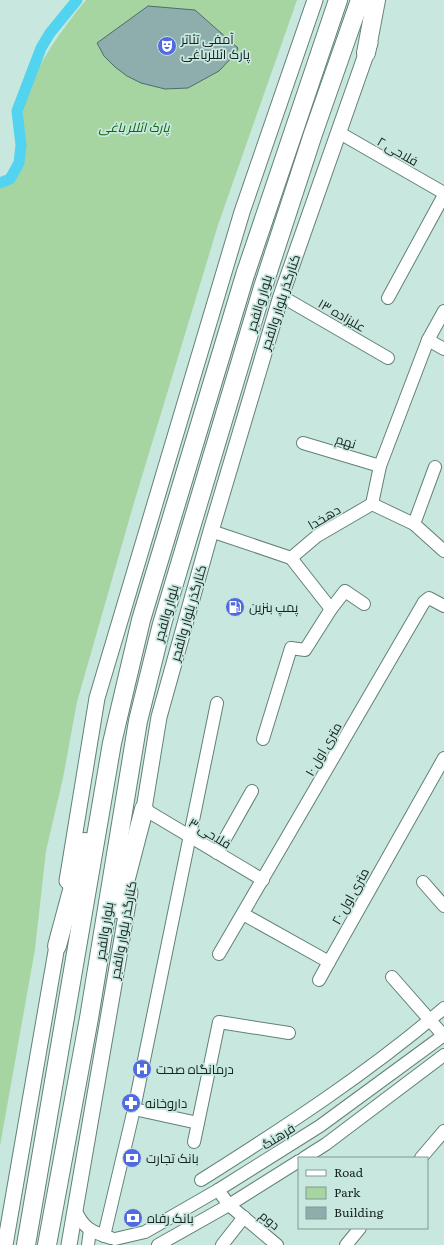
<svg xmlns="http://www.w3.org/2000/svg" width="444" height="1245" font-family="Literata,Cairo,serif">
<rect width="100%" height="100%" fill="#c7e7df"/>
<path fill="#a6d5a1" d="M86,0H297L218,225L133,506L77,702L63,778L46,851L35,949L0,1146V187C5,184 17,179 19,173C32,149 14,122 24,98C39,62 61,30 86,0Z"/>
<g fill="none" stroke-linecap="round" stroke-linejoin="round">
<polyline stroke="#52d3f0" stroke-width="11" points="0,183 10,179 19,163 21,145 17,111 41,48 50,33 77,0"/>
</g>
<polygon fill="#8eaeae" stroke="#4e6b6c" points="148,6 195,10 238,48 236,53 219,71 188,88 165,89 141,83 127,76 115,67 104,56 97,43"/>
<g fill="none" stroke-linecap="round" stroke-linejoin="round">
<defs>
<g id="minor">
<polyline points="338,132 444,193"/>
<polyline points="281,296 388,358"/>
<polyline points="388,298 444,195"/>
<polyline points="444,311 428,340 444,349"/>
<polyline points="303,443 380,466"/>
<polyline points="372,504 380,466 428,340"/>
<polyline points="414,524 435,467"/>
<polyline points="211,531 291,558 317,536 372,504 414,524 444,551"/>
<polyline points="331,609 345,591 364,604"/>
<polyline points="263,739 291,648 305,650 331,609 291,558"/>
<polyline points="144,809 263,880"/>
<polyline points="217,853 252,791"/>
<polyline points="423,882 444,906"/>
<polyline points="243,914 329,962 444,758"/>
<polyline points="219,954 424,602 429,598 444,606"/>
<polyline points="392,977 443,1035"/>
<polyline points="319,980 329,962"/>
<polyline points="134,1109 198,1123 219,1022 289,1033"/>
<polyline points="194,1142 198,1123"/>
<polyline points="304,1158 326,1144 444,1055"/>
<polyline points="421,1158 444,1131"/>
<path d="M201,1180C285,1127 368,1073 444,1008"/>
<polyline points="218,1190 229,1205 277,1245"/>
<path d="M75,1209C83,1228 91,1232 111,1238"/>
<polyline points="104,1236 134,1109 217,703"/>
<polyline points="115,1239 145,1232 218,1190 320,1126 444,1035"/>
<polyline points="88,1245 90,1230"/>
<polyline points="158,1245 229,1205 299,1161"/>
<polyline points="222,1245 244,1217"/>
<polyline points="346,1245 360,1228"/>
</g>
<g id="major">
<polyline points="142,821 159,717 211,531 281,296 370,43"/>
<polyline points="67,881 97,698 242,212 315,0"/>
<polyline points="5,1245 59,934"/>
<polyline points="69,1245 130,892"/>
</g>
<g id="highway">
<polyline points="366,53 376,0"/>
<polyline points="118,909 144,809"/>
<polyline points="57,946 85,842"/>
<polyline points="26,1245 112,743 141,620 245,275 338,0"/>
<polyline points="47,1245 89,1018 138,721 162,624 263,287 313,134 360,0"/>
</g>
</defs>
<use href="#minor" stroke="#638079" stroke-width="14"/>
<use href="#major" stroke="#638079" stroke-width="17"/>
<use href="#highway" stroke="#638079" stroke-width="20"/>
<use href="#minor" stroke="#fff" stroke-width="12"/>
<use href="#major" stroke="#fff" stroke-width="15"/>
<use href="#highway" stroke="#fff" stroke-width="18"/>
</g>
<defs>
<symbol id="theatre-disc" viewBox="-11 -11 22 22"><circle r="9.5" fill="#516adf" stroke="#c7e7df"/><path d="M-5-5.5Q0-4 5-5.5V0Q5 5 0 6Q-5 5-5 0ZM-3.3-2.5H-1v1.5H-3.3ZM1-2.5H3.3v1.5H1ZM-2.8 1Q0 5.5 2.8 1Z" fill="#fff"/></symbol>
<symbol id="fuel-disc" viewBox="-11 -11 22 22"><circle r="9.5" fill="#516adf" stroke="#c7e7df"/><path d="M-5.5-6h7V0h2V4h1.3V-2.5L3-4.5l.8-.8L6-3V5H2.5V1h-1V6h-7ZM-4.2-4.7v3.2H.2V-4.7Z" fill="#fff"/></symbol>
<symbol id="hospital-disc" viewBox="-11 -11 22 22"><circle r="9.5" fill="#516adf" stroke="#c7e7df"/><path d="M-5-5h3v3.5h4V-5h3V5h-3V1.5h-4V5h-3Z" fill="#fff"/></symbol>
<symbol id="pharmacy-disc" viewBox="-11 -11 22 22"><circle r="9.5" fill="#516adf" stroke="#c7e7df"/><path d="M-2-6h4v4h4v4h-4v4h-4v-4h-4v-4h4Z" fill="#fff"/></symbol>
<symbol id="bank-disc" viewBox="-11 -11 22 22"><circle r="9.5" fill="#516adf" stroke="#c7e7df"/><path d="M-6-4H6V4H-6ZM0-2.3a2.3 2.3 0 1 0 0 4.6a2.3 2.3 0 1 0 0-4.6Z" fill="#fff"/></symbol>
</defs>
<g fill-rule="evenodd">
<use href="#theatre-disc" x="156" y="35" width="22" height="22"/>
<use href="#fuel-disc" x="224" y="596" width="22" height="22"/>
<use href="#hospital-disc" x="131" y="1058" width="22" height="22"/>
<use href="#pharmacy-disc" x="120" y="1092" width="22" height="22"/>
<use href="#bank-disc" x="121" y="1147" width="22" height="22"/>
<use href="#bank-disc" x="122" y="1207" width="22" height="22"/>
</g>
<g text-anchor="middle" stroke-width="3.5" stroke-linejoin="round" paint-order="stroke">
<g font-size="13" fill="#172320" stroke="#c7e7df" text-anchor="start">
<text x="181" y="44">آمفی تئاتر<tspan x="181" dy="15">پارک ائللرباغی</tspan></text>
<text x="249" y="612">پمپ بنزین</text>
<text x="156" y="1074">درمانگاه صحت</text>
<text x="145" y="1108">داروخانه</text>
<text x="146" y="1163">بانک تجارت</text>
<text x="147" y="1223">بانک رفاه</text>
</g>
<g font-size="13" font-style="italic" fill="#096908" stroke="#c7e7df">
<text x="134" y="132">پارک ائللر باغی</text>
</g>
<g font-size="13" fill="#172320" stroke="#c7e7df">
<text transform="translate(398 151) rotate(30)" y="5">فلاحی ۲</text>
<text transform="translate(280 302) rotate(-72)" y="5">کنارگذر بلوار والفجر</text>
<text transform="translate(259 303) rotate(-73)" y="5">بلوار والفجر</text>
<text transform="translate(342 315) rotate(30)" y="5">۱۳ علیزاده</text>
<text transform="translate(346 441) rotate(17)" y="5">نهم</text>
<text transform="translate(324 517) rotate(-31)" y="5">دهخدا</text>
<text transform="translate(166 613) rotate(-74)" y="5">بلوار والفجر</text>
<text transform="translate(188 613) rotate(-74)" y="5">کنارگذر بلوار والفجر</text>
<text transform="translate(323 749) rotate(-60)" y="5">۱۰ متری اول</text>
<text transform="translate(210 833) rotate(31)" y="5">فلاحی ۳</text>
<text transform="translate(350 896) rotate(-61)" y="5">۲۰ متری اول</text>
<text transform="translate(123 930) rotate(-80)" y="5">کنارگذر بلوار والفجر</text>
<text transform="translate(104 931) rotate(-81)" y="5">بلوار والفجر</text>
<text transform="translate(278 1136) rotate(-32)" y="5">فرهنگ</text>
<text transform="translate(270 1220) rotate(40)" y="5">دوم</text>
</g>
</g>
<rect x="298" y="1157" width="130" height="72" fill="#c7e7df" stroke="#819993"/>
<rect x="306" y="1170" width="20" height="6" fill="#ffffff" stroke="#819993"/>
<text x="334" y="1177" font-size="12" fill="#172320">Road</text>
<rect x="306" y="1187" width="20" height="12" fill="#a6d5a1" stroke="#819993"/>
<text x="334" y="1197" font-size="12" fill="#172320">Park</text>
<rect x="306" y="1207" width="20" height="12" fill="#8eaeae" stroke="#819993"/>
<text x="334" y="1217" font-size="12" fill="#172320">Building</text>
</svg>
